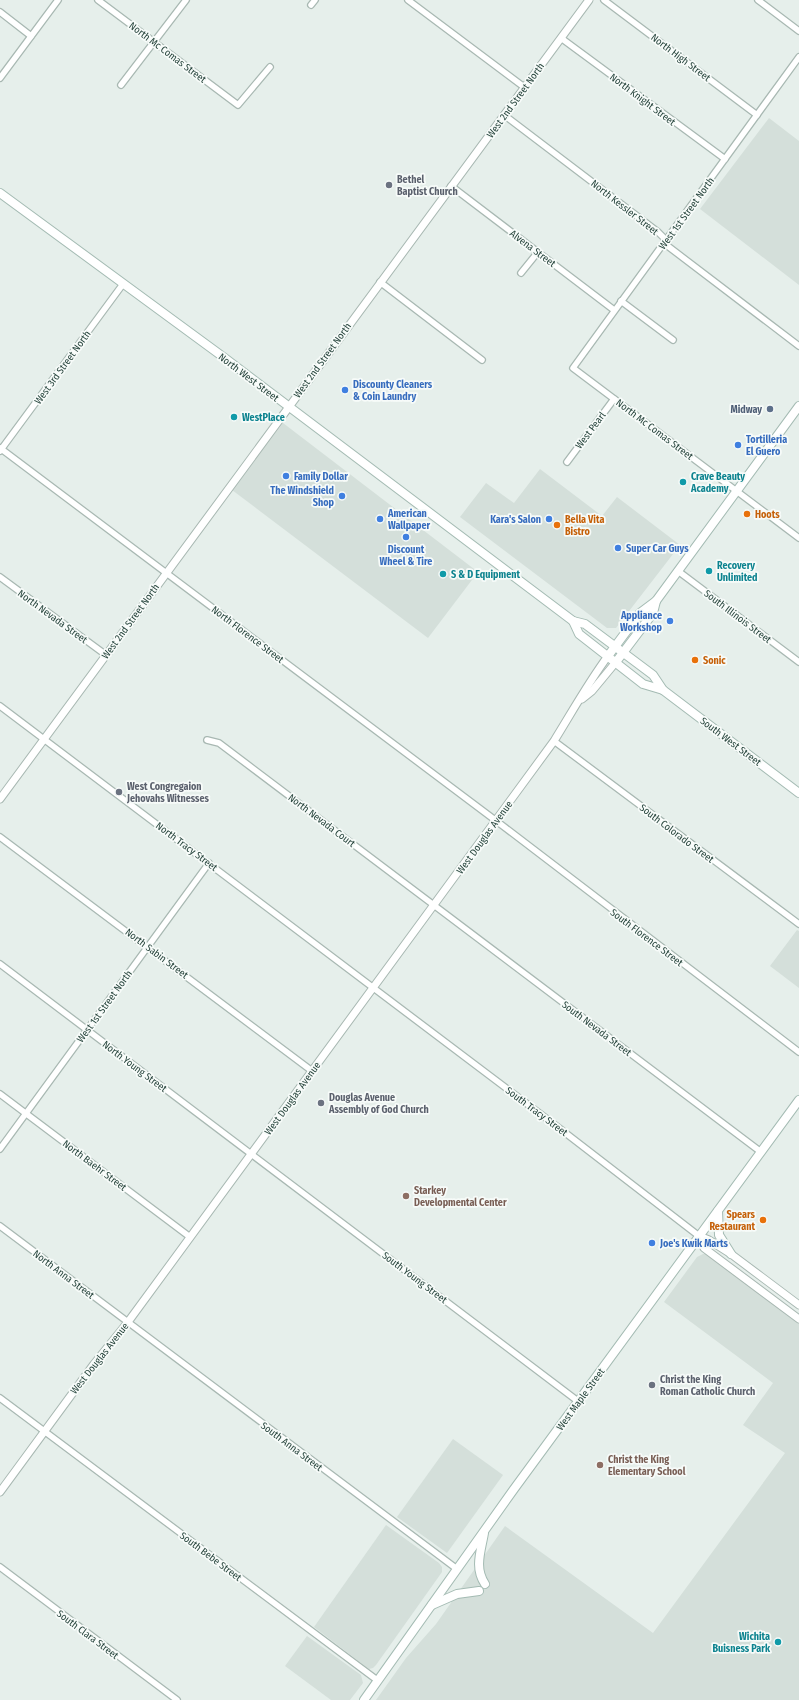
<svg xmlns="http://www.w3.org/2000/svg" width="799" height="1700" font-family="'Fira Sans Condensed',sans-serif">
<rect width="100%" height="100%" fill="#e6efeb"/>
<g fill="#d4dfda">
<polygon points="769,118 799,141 799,285 700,209"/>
<polygon points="283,423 478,572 428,638 232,490"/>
<polygon points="540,469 602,516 617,497 680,545 616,628 607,628 460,517 486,483 514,503"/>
<polygon points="797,930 799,931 799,988 770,966"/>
<polygon points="703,1254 709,1254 799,1323 799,1700 376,1700 406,1658 436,1624 505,1526 653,1633 785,1453 743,1425 773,1383 664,1302 697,1257"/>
<polygon points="453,1439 503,1475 447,1553 397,1517"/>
<polygon points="386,1525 439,1563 442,1567 442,1572 376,1665 373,1668 369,1669 314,1627"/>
<polygon points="307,1636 361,1675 363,1683 350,1700 331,1700 285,1666"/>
</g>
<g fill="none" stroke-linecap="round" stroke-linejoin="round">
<defs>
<g id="minor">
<polyline points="98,0 238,105 270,67"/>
<polyline points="408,0 524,87"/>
<polyline points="604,0 757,115"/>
<polyline points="758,0 799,31"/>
<polyline points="311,5 315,0"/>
<polyline points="0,12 31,36"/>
<polyline points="561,38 725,159"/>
<polyline points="799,57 573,368 799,538"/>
<polyline points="0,78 58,0"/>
<polyline points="121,85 186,0"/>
<polyline points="504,115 658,232 664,238 665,244 799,346"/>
<polyline points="451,186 614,310"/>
<polyline points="521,273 538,252"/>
<polyline points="380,282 482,360"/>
<polyline points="621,301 673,340"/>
<polyline points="0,448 503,826 799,1052"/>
<polyline points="0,451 123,284"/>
<polyline points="567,462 614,399"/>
<polyline points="678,571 799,662"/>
<polyline points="0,577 106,655"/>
<polyline points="0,706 559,1128 699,1236"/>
<polyline points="207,740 219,743 761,1152"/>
<polyline points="554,741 799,924"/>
<polyline points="0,837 312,1071"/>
<polyline points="0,964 579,1402"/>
<polyline points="0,1094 190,1237"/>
<polyline points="0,1149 209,863"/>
<polyline points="0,1226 457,1569"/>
<polyline points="0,1398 377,1680"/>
<polyline points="0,1567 177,1700"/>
</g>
<g id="tertiary">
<polyline points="582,699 592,691 616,662"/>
<polyline points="0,799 589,0"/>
<polyline points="699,1236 704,1248 799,1319"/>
<polyline points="699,1236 709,1240 731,1254 799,1305"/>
<path d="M0,1492L94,1364L128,1322L554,741C572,712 588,683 608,656"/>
</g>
<g id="secondary">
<polyline points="0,193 226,359 573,621 585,624 653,675 663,690 799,793"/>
<polyline points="573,621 579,634 643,684 663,690"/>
<polyline points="608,656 640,613 656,601 799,406"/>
<polyline points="616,662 653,613 656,601"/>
<polyline points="718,1211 719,1235 731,1254"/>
<path d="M484,1533C481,1551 474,1568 485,1584"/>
<polyline points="432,1605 457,1594 479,1591"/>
<polyline points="364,1700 514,1489 799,1100"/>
</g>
</defs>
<use href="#minor" stroke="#a8b8b2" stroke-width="8"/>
<use href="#tertiary" stroke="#a8b8b2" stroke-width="9"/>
<use href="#secondary" stroke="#a4bbb3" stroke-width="10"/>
<use href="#minor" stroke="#fff" stroke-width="5.5"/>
<use href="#tertiary" stroke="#fff" stroke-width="7"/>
<use href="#secondary" stroke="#fff" stroke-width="8"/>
</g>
<g fill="#6b7280" stroke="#f7fbf9" stroke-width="1.5">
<circle cx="389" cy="185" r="4"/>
<circle cx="119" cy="792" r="4"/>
<circle cx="321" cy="1103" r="4"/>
<circle cx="652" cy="1385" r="4"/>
</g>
<g fill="#3f7fe0" stroke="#f7fbf9" stroke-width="1.5">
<circle cx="345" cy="390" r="4"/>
<circle cx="738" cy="445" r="4"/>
<circle cx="286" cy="476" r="4"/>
<circle cx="342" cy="496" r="4"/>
<circle cx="380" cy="519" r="4"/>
<circle cx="549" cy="519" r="4"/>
<circle cx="406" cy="537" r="4"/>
<circle cx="618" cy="548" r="4"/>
<circle cx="670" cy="621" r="4"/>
<circle cx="652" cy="1243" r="4"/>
</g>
<circle fill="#5c6f8a" stroke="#f7fbf9" stroke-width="1.5" cx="770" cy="409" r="4"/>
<g fill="#0f9aa8" stroke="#f7fbf9" stroke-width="1.5">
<circle cx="234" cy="417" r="4"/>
<circle cx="683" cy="482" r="4"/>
<circle cx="709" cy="571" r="4"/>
<circle cx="443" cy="574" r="4"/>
<circle cx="778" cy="1642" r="4"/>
</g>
<g fill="#e8710a" stroke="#f7fbf9" stroke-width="1.5">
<circle cx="747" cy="514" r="4"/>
<circle cx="557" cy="525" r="4"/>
<circle cx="695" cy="660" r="4"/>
<circle cx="763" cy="1220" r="4"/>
</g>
<g fill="#8d6e63" stroke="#f7fbf9" stroke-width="1.5">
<circle cx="406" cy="1196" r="4"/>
<circle cx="600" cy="1465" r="4"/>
</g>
<g text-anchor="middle" stroke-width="3.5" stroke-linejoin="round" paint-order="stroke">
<g font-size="10" fill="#24423a" stroke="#f7fbf9">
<text transform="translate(168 52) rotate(37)" y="4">North Mc Comas Street</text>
<text transform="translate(681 57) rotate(37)" y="4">North High Street</text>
<text transform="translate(643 99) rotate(37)" y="4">North Knight Street</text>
<text transform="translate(515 100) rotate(-54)" y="4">West 2nd Street North</text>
<text transform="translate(625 207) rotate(38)" y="4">North Kessler Street</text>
<text transform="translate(686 213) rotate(-54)" y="4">West 1st Street North</text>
<text transform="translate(533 248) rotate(37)" y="4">Alvena Street</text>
<text transform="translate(322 360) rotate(-54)" y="4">West 2nd Street North</text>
<text transform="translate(62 367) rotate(-54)" y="4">West 3rd Street North</text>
<text transform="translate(249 377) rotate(37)" y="4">North West Street</text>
<text transform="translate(655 429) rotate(37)" y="4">North Mc Comas Street</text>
<text transform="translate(590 430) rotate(-53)" y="4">West Pearl</text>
<text transform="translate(53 616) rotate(36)" y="4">North Nevada Street</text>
<text transform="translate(738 616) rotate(37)" y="4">South Illinois Street</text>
<text transform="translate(130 621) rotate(-54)" y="4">West 2nd Street North</text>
<text transform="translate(248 634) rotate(37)" y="4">North Florence Street</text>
<text transform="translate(731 741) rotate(37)" y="4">South West Street</text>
<text transform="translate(322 820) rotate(37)" y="4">North Nevada Court</text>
<text transform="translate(677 833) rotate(37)" y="4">South Colorado Street</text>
<text transform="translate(484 837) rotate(-54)" y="4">West Douglas Avenue</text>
<text transform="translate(187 846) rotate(37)" y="4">North Tracy Street</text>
<text transform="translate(647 937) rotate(37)" y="4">South Florence Street</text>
<text transform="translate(157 953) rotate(37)" y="4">North Sabin Street</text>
<text transform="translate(104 1006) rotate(-54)" y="4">West 1st Street North</text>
<text transform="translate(597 1028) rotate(37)" y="4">South Nevada Street</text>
<text transform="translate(135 1066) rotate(37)" y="4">North Young Street</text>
<text transform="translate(292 1098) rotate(-54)" y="4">West Douglas Avenue</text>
<text transform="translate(537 1111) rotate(37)" y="4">South Tracy Street</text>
<text transform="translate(95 1165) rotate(37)" y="4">North Baehr Street</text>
<text transform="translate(64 1274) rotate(37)" y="4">North Anna Street</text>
<text transform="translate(415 1277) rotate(37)" y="4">South Young Street</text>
<text transform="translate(99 1358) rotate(-52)" y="4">West Douglas Avenue</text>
<text transform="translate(580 1399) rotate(-54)" y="4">West Maple Street</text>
<text transform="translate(292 1446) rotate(37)" y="4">South Anna Street</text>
<text transform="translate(211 1556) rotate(37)" y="4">South Bebe Street</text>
<text transform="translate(88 1634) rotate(37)" y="4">South Clara Street</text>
</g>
<g font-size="10" font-weight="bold" fill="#5b616d" stroke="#f7fbf9" text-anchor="start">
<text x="397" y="183">Bethel<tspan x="397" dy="12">Baptist Church</tspan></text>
<text x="127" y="790">West Congregaion<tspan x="127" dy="12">Jehovahs Witnesses</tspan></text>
<text x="329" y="1101">Douglas Avenue<tspan x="329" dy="12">Assembly of God Church</tspan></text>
<text x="660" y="1383">Christ the King<tspan x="660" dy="12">Roman Catholic Church</tspan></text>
</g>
<g font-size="10" font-weight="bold" fill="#366cbe" stroke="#f7fbf9" text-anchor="start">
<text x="353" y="388">Discounty Cleaners<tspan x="353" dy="12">&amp; Coin Laundry</tspan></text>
<text x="746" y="443">Tortilleria<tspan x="746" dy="12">El Guero</tspan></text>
<text x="294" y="480">Family Dollar</text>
<text x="334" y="494" text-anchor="end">The Windshield<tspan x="334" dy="12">Shop</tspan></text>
<text x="388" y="517">American<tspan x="388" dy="12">Wallpaper</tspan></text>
<text x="541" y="523" text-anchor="end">Kara's Salon</text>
<text x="626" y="552">Super Car Guys</text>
<text x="406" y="553" text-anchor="middle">Discount<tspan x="406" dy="12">Wheel &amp; Tire</tspan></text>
<text x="662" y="619" text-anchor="end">Appliance<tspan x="662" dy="12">Workshop</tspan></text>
<text x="660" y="1247">Joe's Kwik Marts</text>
</g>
<g font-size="10" font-weight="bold" fill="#4e5e75" stroke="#f7fbf9" text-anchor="end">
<text x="762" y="413">Midway</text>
</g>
<g font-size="10" font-weight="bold" fill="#0d838f" stroke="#f7fbf9" text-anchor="start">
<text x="242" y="421">WestPlace</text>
<text x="691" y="480">Crave Beauty<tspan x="691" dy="12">Academy</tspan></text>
<text x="717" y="569">Recovery<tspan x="717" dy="12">Unlimited</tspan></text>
<text x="451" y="578">S &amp; D Equipment</text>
<text x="770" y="1640" text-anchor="end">Wichita<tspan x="770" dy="12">Buisness Park</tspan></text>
</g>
<g font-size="10" font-weight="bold" fill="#c56008" stroke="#f7fbf9" text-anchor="start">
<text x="755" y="518">Hoots</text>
<text x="565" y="523">Bella Vita<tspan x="565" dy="12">Bistro</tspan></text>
<text x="703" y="664">Sonic</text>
<text x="755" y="1218" text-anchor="end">Spears<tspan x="755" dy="12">Restaurant</tspan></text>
</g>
<g font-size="10" font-weight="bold" fill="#785e54" stroke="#f7fbf9" text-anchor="start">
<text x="414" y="1194">Starkey<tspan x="414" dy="12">Developmental Center</tspan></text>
<text x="608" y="1463">Christ the King<tspan x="608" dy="12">Elementary School</tspan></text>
</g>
</g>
</svg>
